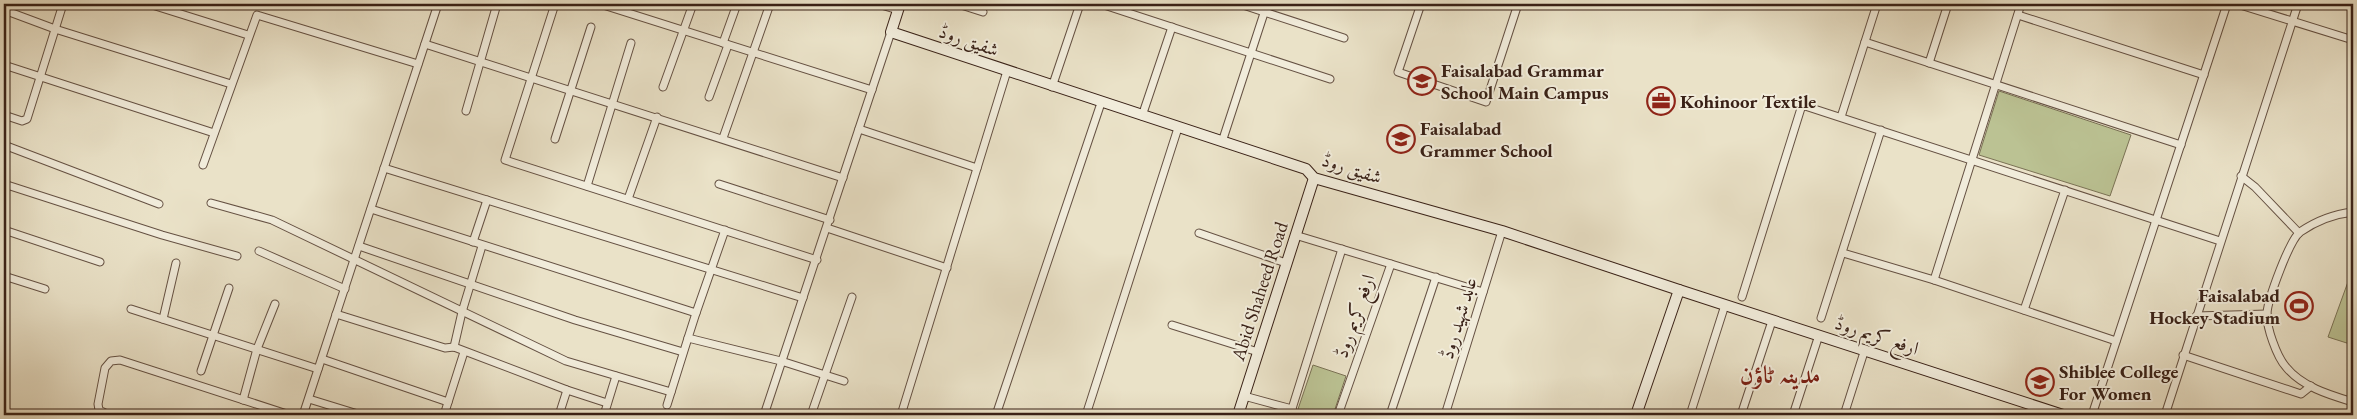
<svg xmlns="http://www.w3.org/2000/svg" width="2357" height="419" font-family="'EB Garamond',Amiri,serif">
<rect width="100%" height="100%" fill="#eae2c8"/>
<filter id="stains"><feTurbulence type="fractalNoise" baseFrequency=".004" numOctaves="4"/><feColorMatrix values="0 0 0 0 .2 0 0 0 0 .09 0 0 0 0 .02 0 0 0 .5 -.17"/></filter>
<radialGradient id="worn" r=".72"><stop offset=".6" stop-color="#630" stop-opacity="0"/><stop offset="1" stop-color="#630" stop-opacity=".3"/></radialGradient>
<g fill="#bbc293" stroke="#7a7255">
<polygon points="1999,91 2131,135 2110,196 1979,155"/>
<polygon points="2353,268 2353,345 2328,337"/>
<polygon points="1313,365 1346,376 1333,415 1296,415"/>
</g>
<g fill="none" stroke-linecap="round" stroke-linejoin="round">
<defs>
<g id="street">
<polyline points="149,4 248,35"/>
<polyline points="555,4 505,160 817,260"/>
<polyline points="600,4 872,90"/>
<polyline points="878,4 898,10"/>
<polyline points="958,4 983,12"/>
<polyline points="1101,4 1330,79"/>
<polyline points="1240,4 1344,38"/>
<polyline points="1421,4 1398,72 1486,102 1518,4"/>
<polyline points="2237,4 2353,40"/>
<polyline points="4,10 55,29 231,84"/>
<polyline points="2018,15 2204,75"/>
<polyline points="1865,42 2181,145"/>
<polyline points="723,43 737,4"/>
<polyline points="425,44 843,178"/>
<polyline points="1929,63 1948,4"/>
<polyline points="4,65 214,133"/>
<polyline points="663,87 693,4"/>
<polyline points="1052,87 1080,4"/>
<polyline points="709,97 728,45"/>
<polyline points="466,111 497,4"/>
<polyline points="4,115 22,121 27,119 63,4"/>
<polyline points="1142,116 1172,27"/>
<polyline points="1841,117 1877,4"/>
<polyline points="859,129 977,168"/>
<polyline points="723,138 770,4"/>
<polyline points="555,139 591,27"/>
<polyline points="1222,142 1267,4"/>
<polyline points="4,145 159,204"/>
<polyline points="203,165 257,15 418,64"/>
<polyline points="384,168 803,298"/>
<polyline points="2241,176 2255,187 2299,233"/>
<polyline points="4,184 162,235 237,256"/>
<polyline points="719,184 830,220"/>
<polyline points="587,186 631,43"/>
<polyline points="628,199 657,117"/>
<polyline points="211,203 272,220 566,361 671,392"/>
<polyline points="371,209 696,313 688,338 781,361 844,381"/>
<path d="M2353,212C2335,214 2316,221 2300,232C2289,241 2268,299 2267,313C2266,327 2277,357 2286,367C2302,387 2330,395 2353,402"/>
<polyline points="827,228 947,268"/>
<polyline points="4,230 100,262"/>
<polyline points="1199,233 1286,263"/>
<polyline points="1295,235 1391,264"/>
<polyline points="473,242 487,200"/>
<polyline points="359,246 575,320 683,352"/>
<polyline points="259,251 345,289"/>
<polyline points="1843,253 1934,280 2116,341"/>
<polyline points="4,276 45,289"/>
<polyline points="1934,280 2021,4"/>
<polyline points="1742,297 1802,105 2220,241"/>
<polyline points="131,309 318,369"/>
<polyline points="2024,310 2065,190"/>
<polyline points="696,313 725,230"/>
<polyline points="336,314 445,348 454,347 567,390 607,403"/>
<polyline points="2196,316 2267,314"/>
<polyline points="1821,318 1881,130"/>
<polyline points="163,319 176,263"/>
<polyline points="1172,325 1258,352"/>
<polyline points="454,347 462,312 482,246"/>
<polyline points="2183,355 2301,394 2311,386"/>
<polyline points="322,359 448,402"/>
<polyline points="201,371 229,288"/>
<polyline points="1244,396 1292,409"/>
<polyline points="309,399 361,415"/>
<polyline points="243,400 257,349 275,304"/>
<polyline points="667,405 688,338"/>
<polyline points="109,415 99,410 98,404 105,368 111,361 120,360 290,415"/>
<polyline points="303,415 438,4"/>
<polyline points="444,415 464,352"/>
<polyline points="559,415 567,390"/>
<polyline points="604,415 616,376"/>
<polyline points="764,415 891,32"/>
<polyline points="811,415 852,297"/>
<polyline points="901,415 1007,71"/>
<polyline points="996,415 1101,103"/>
<polyline points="1086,415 1178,128"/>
<polyline points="1290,415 1342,249"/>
<polyline points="1338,415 1391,264 1483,292"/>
<polyline points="1390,415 1436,277"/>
<polyline points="1445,415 1502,231"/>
<polyline points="1690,415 1725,305"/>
<polyline points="1741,415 1772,321"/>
<polyline points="1793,415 1819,335"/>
<polyline points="1844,415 1865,349"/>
<polyline points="2092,415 2227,4"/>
<polyline points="2165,415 2298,4"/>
</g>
<g id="secondary">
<polyline points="900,4 891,32 1306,169 1314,178 1502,231 1679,290 1636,415"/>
<polyline points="1679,290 2063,415"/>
<polyline points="1238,415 1314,178"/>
</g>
</defs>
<use href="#street" stroke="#655143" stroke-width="9"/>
<use href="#secondary" stroke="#392117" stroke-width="12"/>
<use href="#street" stroke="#f1ecdb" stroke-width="7"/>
<use href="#secondary" stroke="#f1ecdb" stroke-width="10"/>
</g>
<defs>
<symbol id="school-ring" viewBox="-11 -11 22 22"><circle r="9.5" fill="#f1ecdb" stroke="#8f2418" stroke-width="1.5"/><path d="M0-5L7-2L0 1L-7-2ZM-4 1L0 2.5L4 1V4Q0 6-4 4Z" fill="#8f2418"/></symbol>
<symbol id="office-ring" viewBox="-11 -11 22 22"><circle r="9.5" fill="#f1ecdb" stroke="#8f2418" stroke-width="1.5"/><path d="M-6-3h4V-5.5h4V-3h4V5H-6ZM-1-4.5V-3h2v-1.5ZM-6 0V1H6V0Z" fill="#8f2418"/></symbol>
<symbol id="stadium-ring" viewBox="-11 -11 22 22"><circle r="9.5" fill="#f1ecdb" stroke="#8f2418" stroke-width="1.5"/><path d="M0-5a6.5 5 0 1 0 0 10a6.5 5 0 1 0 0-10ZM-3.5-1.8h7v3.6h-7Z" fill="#8f2418"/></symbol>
<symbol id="university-ring" viewBox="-11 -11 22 22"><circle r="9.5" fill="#f1ecdb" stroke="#8f2418" stroke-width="1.5"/><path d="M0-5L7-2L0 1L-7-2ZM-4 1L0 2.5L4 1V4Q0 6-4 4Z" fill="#8f2418"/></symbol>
</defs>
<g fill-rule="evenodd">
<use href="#school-ring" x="1406" y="65" width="32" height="32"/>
<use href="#office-ring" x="1645" y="85" width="32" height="32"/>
<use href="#school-ring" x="1385" y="123" width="32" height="32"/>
<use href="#stadium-ring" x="2283" y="290" width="32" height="32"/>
<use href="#university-ring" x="2024" y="366" width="32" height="32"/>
</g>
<g text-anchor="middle" stroke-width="4" stroke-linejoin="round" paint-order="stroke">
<g font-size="19" fill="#392117" stroke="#f1ecdb">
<text transform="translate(969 40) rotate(19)" y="7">شفیق روڈ</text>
<text transform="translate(1352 168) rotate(18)" y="7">شفیق روڈ</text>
<text transform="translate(1259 291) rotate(-72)" y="7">Abid Shaheed Road</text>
<text transform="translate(1354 316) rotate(-71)" y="7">ارفع کریم روڈ</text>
<text transform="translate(1458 318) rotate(-73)" y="7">عابد شہید روڈ</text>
<text transform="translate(1877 335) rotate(18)" y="7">ارفع کریم روڈ</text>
</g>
<g font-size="19" font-weight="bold" fill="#392117" stroke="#f1ecdb" text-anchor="start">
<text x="1441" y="77">Faisalabad Grammar<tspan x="1441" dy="22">School Main Campus</tspan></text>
<text x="1680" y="108">Kohinoor Textile</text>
<text x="1420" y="135">Faisalabad<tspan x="1420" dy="22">Grammer School</tspan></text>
<text x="2280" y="302" text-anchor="end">Faisalabad<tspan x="2280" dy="22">Hockey Stadium</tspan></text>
<text x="2059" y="378">Shiblee College<tspan x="2059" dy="22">For Women</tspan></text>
</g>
<g font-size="24" font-weight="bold" fill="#7a1f14" stroke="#f1ecdb">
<text x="1780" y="383">مدینہ ٹاؤن</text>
</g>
</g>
<rect width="2357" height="419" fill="none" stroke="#eae2c8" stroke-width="20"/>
<rect x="5" y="5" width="2347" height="409" fill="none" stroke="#392117" stroke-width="2.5"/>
<rect x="10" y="10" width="2337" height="399" fill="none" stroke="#392117"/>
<rect width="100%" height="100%" filter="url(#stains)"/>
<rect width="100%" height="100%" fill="url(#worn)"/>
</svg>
